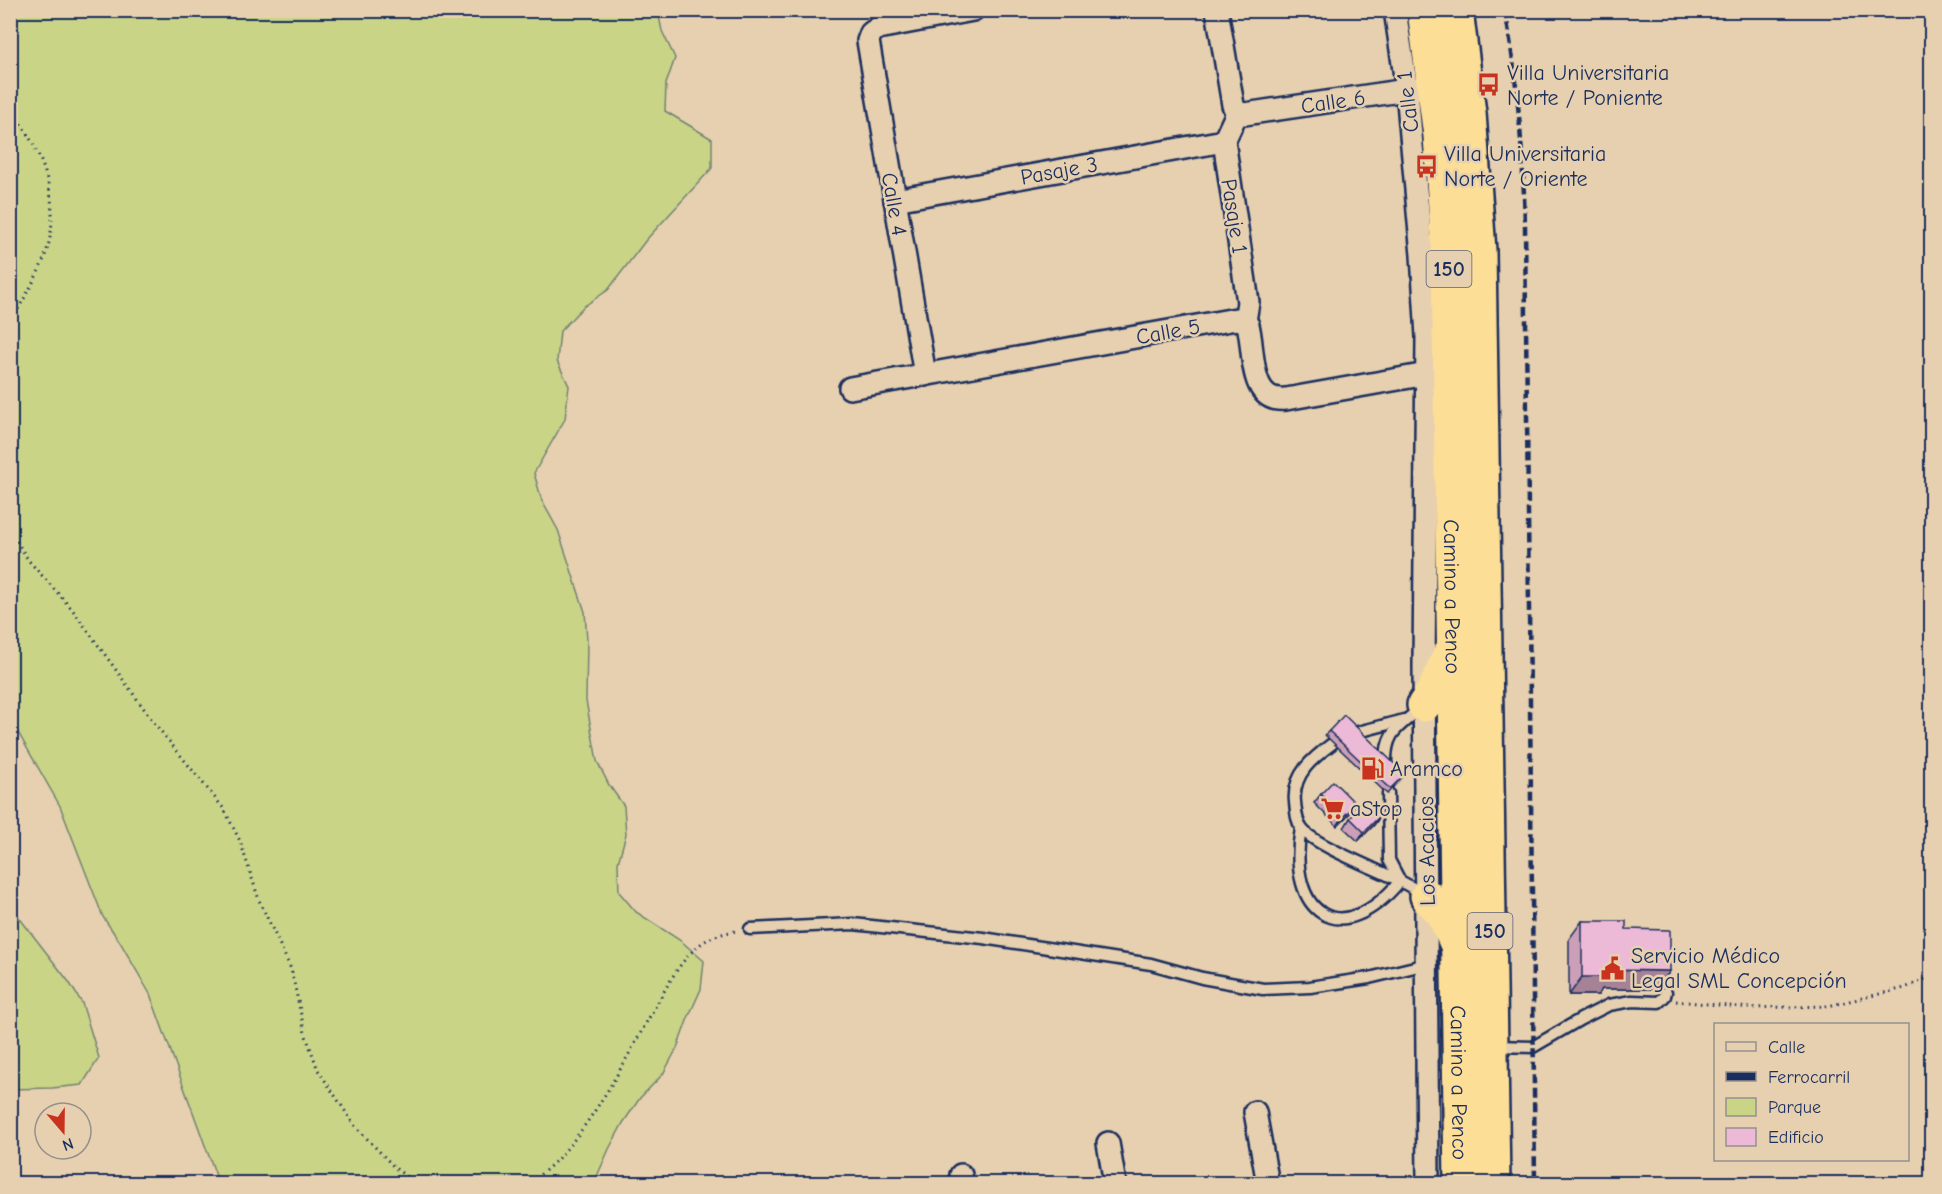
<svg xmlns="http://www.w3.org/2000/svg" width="1942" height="1194" font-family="'Comic Neue',sans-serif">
<rect width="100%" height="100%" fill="#e6d0af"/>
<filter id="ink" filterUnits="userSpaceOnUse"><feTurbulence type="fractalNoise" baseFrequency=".0167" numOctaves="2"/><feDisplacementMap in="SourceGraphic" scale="12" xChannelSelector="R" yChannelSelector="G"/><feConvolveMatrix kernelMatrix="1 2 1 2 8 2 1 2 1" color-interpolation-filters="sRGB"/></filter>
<g filter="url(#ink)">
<g fill="#c9d487" stroke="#728272" stroke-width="1.5">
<polygon points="11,10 658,11 662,31 675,58 666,84 665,111 712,139 712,168 646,240 608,290 583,307 560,331 557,361 569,386 565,419 534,473 542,501 558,530 585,612 587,640 586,701 597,761 609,785 624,806 626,834 618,863 619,892 636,912 681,941 704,961 701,989 688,1018 677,1048 663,1074 640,1098 623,1123 609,1149 594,1183 219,1184 218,1181 150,994 120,942 103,917 60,806 11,720"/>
<polygon points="11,907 69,982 82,1003 99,1058 82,1085 52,1088 11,1089"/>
</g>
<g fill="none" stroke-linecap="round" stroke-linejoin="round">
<defs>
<g id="service">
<polyline points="1354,733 1404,720"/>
<path d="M1386,764C1385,731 1399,727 1422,707"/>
<polyline points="1388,793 1389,860 1400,881 1426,895"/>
<path d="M1301,828C1286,913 1340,953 1400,881C1379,870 1314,845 1302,829C1296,821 1296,811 1295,802C1292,774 1313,758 1333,743"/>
<polyline points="750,929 853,924 983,938 1151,964 1202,978 1263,989 1310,987 1369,978 1427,964"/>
<polyline points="1495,1046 1533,1047 1581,1019 1609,1005 1632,1001 1659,1002 1665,996 1666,992"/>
</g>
<g id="minor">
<polyline points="1217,10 1233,105 1237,113"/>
<polyline points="1395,10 1407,90 1411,135 1422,255 1427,337 1424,665 1428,1184"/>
<polyline points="1237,113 1245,114 1420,88"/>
<polyline points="1237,113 1224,141 1248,302 1245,321"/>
<polyline points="895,200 1224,141"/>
<polyline points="925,375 868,41 871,33 878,28 973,10"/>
<path d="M850,388L1236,319L1245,321L1248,325C1255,351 1248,403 1286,399L1427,374"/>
<polyline points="1255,1112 1268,1184"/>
<polyline points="1108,1143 1115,1184"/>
<polyline points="961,1175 963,1184"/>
</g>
<g id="trunk">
<path id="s1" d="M1424,10L1440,136L1448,250L1461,1184"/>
<polyline points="1456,10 1469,113 1479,251 1493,1184"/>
<polyline points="1424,705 1434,690 1450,653"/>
<polyline points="1427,896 1444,916 1456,943"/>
</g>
</defs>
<use href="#service" stroke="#1b2f5e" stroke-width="15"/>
<use href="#minor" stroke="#1b2f5e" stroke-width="26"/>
<use href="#trunk" stroke="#1b2f5e" stroke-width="38"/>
<g stroke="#1b2f5e" stroke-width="3" stroke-dasharray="1.5 4.5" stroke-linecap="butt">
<path d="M10,109C42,149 63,202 46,253C38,277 22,301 10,324"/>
<polyline points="10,531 29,561 72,609 155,724 224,809 240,841 259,900 291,969 305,1033 318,1070 355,1126 395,1168 416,1184"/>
<polyline points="1676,1001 1750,1008 1828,1006 1905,988 1932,976"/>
<path d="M525,1184C575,1161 626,1058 654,1009C667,987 680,959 702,943C712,936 724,933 736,931"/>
</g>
<use href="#service" stroke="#e6d0af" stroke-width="10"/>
<use href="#minor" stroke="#e6d0af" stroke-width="21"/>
<use href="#trunk" stroke="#fdde96" stroke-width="33"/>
<path stroke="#1b2f5e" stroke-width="4.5" stroke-dasharray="9 4.5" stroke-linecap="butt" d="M1505,10C1518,82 1523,153 1525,225L1535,1184"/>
</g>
<g fill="#cb9fb8" stroke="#1b2f5e" stroke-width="1.5">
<polygon points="1329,731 1405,774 1387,794 1325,735"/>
<polygon points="1321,794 1350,813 1337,826 1314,803"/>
<polygon points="1381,815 1374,825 1358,841 1344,828 1350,818"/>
<polygon points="1582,921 1626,929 1670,971 1657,989 1602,989 1598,995 1569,995 1569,939"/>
</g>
<g fill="#a58296" stroke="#1b2f5e" stroke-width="1.5">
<polygon points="1356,804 1350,813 1337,826 1343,817"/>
<polygon points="1381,815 1374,825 1358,841 1364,832"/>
<polygon points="1610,970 1670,971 1657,989 1602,989 1598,995 1569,995 1582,977"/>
</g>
<g fill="#ecb9d6" stroke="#1b2f5e" stroke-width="1.5">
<polygon points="1344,715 1405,774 1390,789 1329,731"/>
<polygon points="1333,781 1356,804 1343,817 1321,794"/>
<polygon points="1367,802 1381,815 1364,832 1350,818"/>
<polygon points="1582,921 1626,921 1626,929 1670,930 1670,971 1610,970 1611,977 1582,977"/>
</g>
</g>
<defs>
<symbol id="bus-bare" viewBox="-9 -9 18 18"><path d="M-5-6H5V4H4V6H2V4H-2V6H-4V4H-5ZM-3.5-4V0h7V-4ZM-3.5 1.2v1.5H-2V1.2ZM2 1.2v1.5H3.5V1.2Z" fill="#c8321e" stroke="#e6d0af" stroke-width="2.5" paint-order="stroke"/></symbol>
<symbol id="fuel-bare" viewBox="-9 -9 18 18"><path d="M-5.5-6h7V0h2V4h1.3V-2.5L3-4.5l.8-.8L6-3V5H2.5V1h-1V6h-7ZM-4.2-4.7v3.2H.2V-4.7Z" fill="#c8321e" stroke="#e6d0af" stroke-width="2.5" paint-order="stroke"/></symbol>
<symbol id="supermarket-bare" viewBox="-9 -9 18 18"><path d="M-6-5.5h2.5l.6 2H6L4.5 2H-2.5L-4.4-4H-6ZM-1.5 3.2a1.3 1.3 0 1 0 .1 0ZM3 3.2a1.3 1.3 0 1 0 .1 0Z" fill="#c8321e" stroke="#e6d0af" stroke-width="2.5" paint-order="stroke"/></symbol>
<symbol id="civic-bare" viewBox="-9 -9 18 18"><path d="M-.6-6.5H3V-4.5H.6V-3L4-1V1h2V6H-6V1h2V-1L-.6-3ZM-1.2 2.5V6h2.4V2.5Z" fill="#c8321e" stroke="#e6d0af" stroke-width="2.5" paint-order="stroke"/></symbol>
</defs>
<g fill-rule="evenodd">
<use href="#bus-bare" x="1472" y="68" width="33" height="33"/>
<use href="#bus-bare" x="1410" y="150" width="33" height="33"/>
<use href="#fuel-bare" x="1356" y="752" width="33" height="33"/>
<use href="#supermarket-bare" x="1316" y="792" width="33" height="33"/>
<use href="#civic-bare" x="1596" y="952" width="33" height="33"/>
</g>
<g text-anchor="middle" stroke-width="5" stroke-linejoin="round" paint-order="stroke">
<g fill="#e6d0af" stroke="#585f76" stroke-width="1.5">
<rect x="1426.5" y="251" width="45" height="36" rx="4.5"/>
<rect x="1467.5" y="913" width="45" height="36" rx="4.5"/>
</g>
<g font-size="21" font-weight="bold" fill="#1b2f5e">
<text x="1449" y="276">150</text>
<text x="1490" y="938">150</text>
</g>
<g font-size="22" fill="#1b2f5e" stroke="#e6d0af" text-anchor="start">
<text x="1507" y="80">Villa Universitaria<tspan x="1507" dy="25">Norte / Poniente</tspan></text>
<text x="1444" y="161">Villa Universitaria<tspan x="1444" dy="25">Norte / Oriente</tspan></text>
<text x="1390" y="776">Aramco</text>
<text x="1350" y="816">aStop</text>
<text x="1631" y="963">Servicio Médico<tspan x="1631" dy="25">Legal SML Concepción</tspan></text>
</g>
<g font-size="22" fill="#1b2f5e" stroke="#e6d0af">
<text transform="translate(1333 101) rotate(-8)" y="8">Calle 6</text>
<text transform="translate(1407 102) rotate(-97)" y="8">Calle 1</text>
<text transform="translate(1059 170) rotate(-10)" y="8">Pasaje 3</text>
<text transform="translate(895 204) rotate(80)" y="8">Calle 4</text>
<text transform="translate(1235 216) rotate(81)" y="8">Pasaje 1</text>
<text transform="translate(1168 331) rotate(-10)" y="8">Calle 5</text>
<text dy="8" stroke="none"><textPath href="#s1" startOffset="588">Camino a Penco</textPath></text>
<text transform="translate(1426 851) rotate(-91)" y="8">Los Acacios</text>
<text dy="8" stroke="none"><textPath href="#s1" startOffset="1074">Camino a Penco</textPath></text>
</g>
</g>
<rect width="1942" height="1194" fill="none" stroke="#e6d0af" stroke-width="36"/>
<rect x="18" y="18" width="1906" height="1158" fill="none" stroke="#1b2f5e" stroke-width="2" filter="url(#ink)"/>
<rect x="1714" y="1023" width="195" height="138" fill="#e6d0af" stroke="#95908f" stroke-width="1.5"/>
<rect x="1726" y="1042" width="30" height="9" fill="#e6d0af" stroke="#95908f" stroke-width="1.5"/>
<text x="1768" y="1053" font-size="18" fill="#1b2f5e">Calle</text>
<rect x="1726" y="1072" width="30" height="9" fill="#1b2f5e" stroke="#95908f" stroke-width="1.5"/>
<text x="1768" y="1083" font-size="18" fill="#1b2f5e">Ferrocarril</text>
<rect x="1726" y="1098" width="30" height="18" fill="#c9d487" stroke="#95908f" stroke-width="1.5"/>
<text x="1768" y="1113" font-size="18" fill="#1b2f5e">Parque</text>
<rect x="1726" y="1128" width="30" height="18" fill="#ecb9d6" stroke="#95908f" stroke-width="1.5"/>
<text x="1768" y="1143" font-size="18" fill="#1b2f5e">Edificio</text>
<g transform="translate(63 1131) rotate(160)"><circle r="28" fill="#e6d0af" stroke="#95908f" stroke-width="1.5"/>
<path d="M0-4.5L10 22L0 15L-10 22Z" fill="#c8321e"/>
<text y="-9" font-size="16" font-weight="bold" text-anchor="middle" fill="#1b2f5e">N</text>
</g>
</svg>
